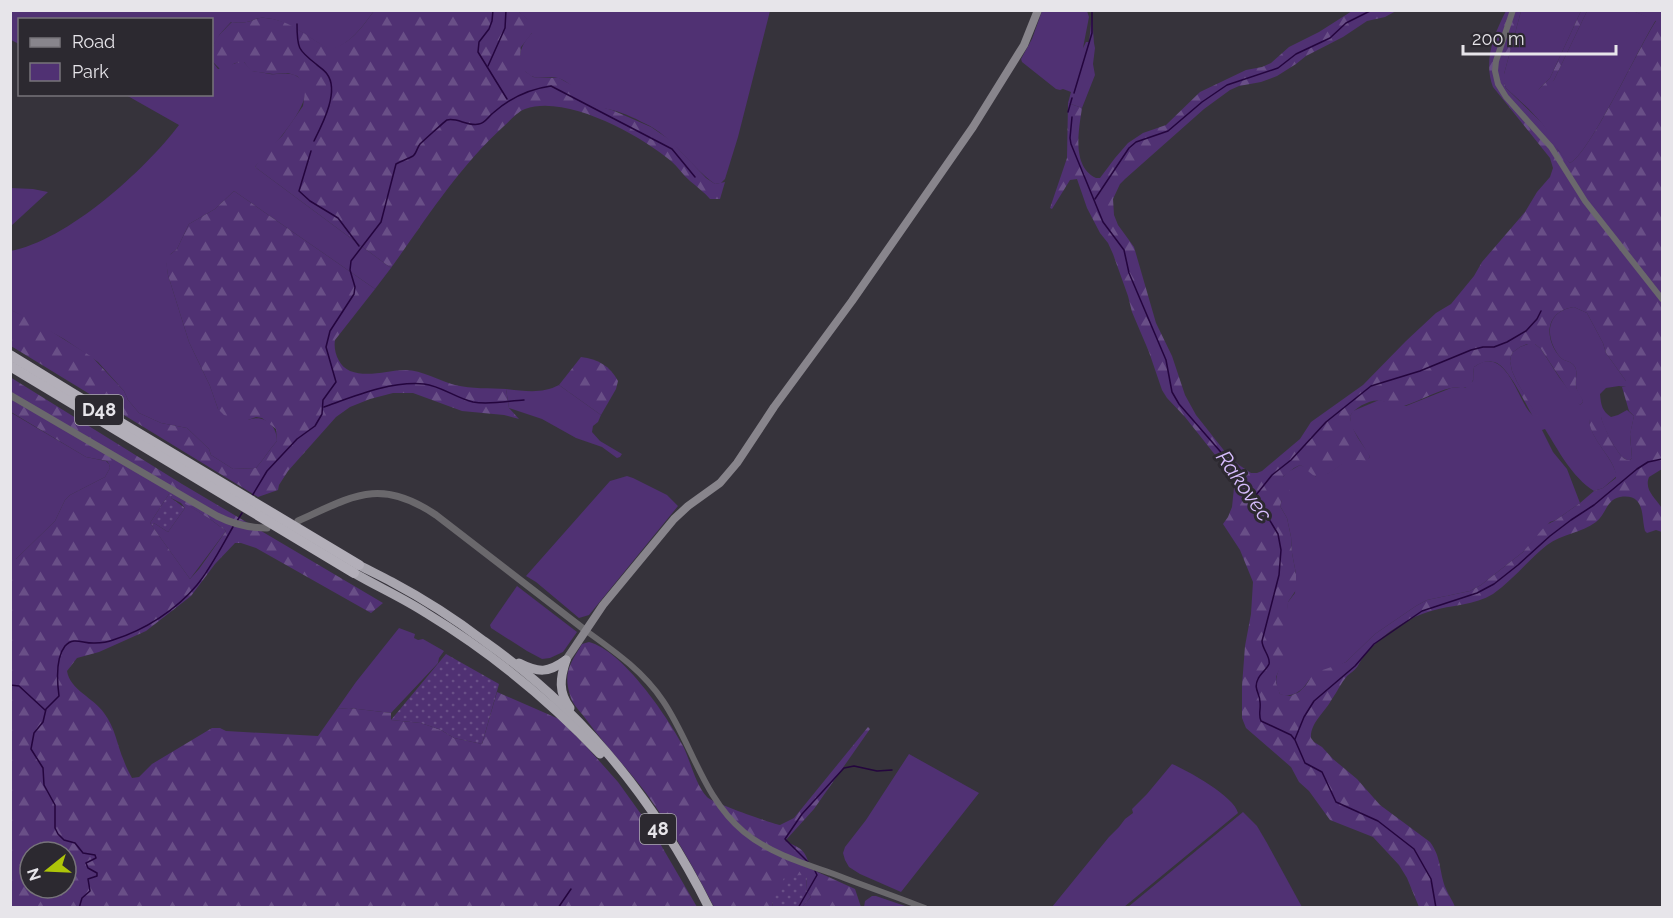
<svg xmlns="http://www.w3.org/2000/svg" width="1673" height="918" font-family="Raleway,sans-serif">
<defs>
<pattern id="forest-firs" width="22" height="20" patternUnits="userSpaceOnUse" patternTransform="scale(1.5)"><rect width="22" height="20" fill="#503173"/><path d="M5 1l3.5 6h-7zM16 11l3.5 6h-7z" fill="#694f87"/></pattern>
<pattern id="garden-dots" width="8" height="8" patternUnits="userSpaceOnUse" patternTransform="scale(1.5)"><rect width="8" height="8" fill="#503173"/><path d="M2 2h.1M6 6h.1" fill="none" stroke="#694f87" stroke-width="1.8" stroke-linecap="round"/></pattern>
</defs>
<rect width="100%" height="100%" fill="#36333b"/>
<g fill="#503173">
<path d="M10,11H374C362,27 351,44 330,50C310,39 288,19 265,18C259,17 256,19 251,21C244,23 238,23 231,22L220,34L212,48V20H20L19,44L11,40Z"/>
<path d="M518,11H770L738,137L725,179L721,183L715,184C691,167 676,141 650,126C638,120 625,113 612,110C604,108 597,108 590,104C579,96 572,82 558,78C548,75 536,82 527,73C514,60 521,44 532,33L527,19L522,15Z"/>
<polygon points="1042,11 1087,11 1089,17 1083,48 1086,42 1089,42 1092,15 1094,43 1095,48 1093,64 1095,75 1082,108 1068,103 1071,92 1063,89 1060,90 1056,89 1022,62 1021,59 1032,39"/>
<path d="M1521,11H1581L1550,78L1538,90L1554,80L1587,11H1633L1656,20C1640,45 1589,155 1570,163C1557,153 1552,137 1543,125C1532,111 1518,99 1506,88L1504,83V74Z"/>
<path d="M212,61L218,69L239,62H244L252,71C258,72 264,73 270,74C279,75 290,71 298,77C326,95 267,151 255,167L391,268L375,289L234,191L215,209L189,224L177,249L166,258L168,275L189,342L210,386L218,409L248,420C264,414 277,425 277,441C269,450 264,459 256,468L233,469L211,455L209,449L187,428L161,423L139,413L128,400L124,391L98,362L64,339L11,310L10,251C67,241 145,170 179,125L126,95L212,94Z"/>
<polygon points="11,188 33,189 48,192 11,226"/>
<path d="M1574,307L1587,313L1603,343L1606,353L1626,381V387L1619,386L1606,388L1600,394C1601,405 1602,411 1611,417L1618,415L1627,410L1634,416L1630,435L1632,458L1630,460C1628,460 1626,460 1625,459C1618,456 1602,425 1601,417L1589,419C1591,441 1612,455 1617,476L1603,488L1594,491C1572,477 1558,450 1545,429L1542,430L1553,452L1567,469L1580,503L1556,520L1550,522L1523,552L1481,585L1470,591L1427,600L1416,606L1375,634L1346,662L1309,680C1303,690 1292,699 1280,694C1275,685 1275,679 1279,669L1288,602L1295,593L1296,574L1292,553L1291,537L1287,518L1280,506L1282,500L1283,477L1288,472L1300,465L1305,467L1316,477C1330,475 1335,467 1347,461C1355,457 1364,463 1370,457L1351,426L1350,416L1353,411L1379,400L1406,406L1451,388H1465L1473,381L1474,367C1503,345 1516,392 1528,410C1532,415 1537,420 1541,424L1517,382L1512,371L1510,361L1511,356L1513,352L1520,347L1528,344H1535L1541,349L1559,377L1580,405L1583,402C1581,396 1576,392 1576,385C1575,379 1578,373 1575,367C1571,360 1564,362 1560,357C1544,337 1546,311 1574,307Z"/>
<path d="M559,385L601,415L598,422L593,426L592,432L600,441L622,454L620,457L617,458L602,447L576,438L542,419L509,408L506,389C525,391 542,394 559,385Z"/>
<polygon points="10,412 86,457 106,461 109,464 110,468 105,477 70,495 65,500 55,521 15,560 10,559"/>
<polygon points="627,476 633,478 667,495 678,506 589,615 579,618 536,582 526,576 610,481"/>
<polygon points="172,495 210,519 226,531 190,579 152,526 154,523 168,532 185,508 181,503 171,498"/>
<polygon points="517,586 577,632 563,652 550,658 542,659 527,651 491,628 490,625"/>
<polygon points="399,628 415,634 414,638 418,640 423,639 444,651 439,658 438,663 391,713 349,708 337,709 356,682"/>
<polygon points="909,754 979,793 901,892 860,874 849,867 845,860 843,853 845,847 866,820"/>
<path d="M1172,764C1187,770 1235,797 1238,813L1124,907H1052L1109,837L1119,827L1125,819L1133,813L1132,809L1147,794Z"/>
<polygon points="1243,812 1257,826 1267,843 1302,907 1128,907"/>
<polygon points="872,896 876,896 908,907 864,907 865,901"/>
</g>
<g fill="url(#forest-firs)" fill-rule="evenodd">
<path d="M374,11H518L531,22L534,28L532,33L521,47L520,57L526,72L533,77L540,78H559L573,86L593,105L612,110L651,127L670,140L706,178L715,184L725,182L720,199H710C704,192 697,187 690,181C683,175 678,167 671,161C640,135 566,94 525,109C517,112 511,120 504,126C459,167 426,219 391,268L255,167L264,153L282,136L303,106L305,92L301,80L297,76L288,73L273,74L251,71L244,62L235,63L222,71L212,61C211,41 218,36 232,22C238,23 244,23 251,21C256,19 260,17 265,18C290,19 309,39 330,49C351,44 362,27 374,11Z"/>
<path d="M1352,11H1396L1385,17L1367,21L1343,37L1306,56L1296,64L1277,76L1261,82L1239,86L1230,90L1204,109L1125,179L1120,184L1113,199L1114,215L1118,225L1134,247L1156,323L1172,356L1185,395L1196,415L1226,453L1239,465L1251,473H1257L1262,471L1300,439L1311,422L1363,385L1406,341L1436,313L1451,304L1474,276L1482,262L1525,212L1537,192L1550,177L1553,168L1550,158L1493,87C1483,61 1494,34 1506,11H1521L1504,74V83L1506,88L1542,123L1556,142L1558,150L1570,163C1589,155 1640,45 1656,21L1633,11H1662V469L1649,477C1644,490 1655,497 1661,507C1664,514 1662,525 1662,532L1656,530L1647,533L1645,531C1641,517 1646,493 1620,497C1607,499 1606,514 1596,522C1581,533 1562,534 1547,545C1528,560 1513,580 1493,594C1475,605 1451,605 1431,611C1409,617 1386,632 1370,649C1364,654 1361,661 1357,667C1354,671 1350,673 1347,676C1341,683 1337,692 1332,699C1325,712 1310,723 1311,738L1314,742L1322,747L1333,759L1357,779L1380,805L1430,842C1442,858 1439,873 1446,889C1449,896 1453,901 1455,907H1419L1407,878L1399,865L1373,837L1330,820L1309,791L1299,782L1291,767L1246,728L1242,718V686L1245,646L1251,614L1253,582L1240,550L1223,524L1228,517L1232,507L1234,488L1231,475L1185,417L1167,398L1162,390L1149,352L1132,312L1128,296L1113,254L1108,243L1100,233L1087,208L1077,179L1070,180L1052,209L1050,208L1067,158L1068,103L1082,108C1079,129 1071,166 1096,178H1100L1115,158L1128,143L1143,133L1166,125L1200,92L1246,70L1262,67L1271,63L1289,47L1319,32ZM1574,307L1587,313L1603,343L1606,353L1626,381V387H1622L1629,411L1634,416L1630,434L1632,458L1630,460C1628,460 1626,460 1625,459C1617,455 1602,423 1600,414H1591L1589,415C1587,440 1617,458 1616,478L1603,488L1594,491L1580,503L1556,520L1546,525L1523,552L1481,585L1470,591L1427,600L1416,606L1375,634L1346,662L1314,673L1306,685L1299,692L1290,696L1280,694L1276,683V677L1284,659L1286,646L1288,602L1296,590V574L1292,553L1291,537L1287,518L1280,506L1282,500L1290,495V491L1283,477L1294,468L1300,465C1307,468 1311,476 1319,478C1338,471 1344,456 1366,461L1370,457C1368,451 1365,449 1362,444C1356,435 1351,427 1350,416C1355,407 1372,398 1382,401C1387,402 1392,406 1396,408C1415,404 1433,392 1451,388C1458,387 1464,390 1470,385C1475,381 1473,373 1474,367C1481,362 1488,359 1497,363C1511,371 1528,409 1537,424H1542L1517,382L1512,371L1510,361L1511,356L1513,352L1520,347L1527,344H1535L1541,349L1576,402L1580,405L1583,402C1582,396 1577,392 1576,386C1575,379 1578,373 1575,367C1571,360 1564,362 1560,357C1543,337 1546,311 1574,307Z"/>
<polygon points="1581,11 1587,11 1554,80 1537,100 1533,99 1538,90 1550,78"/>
<path d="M234,191L375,289L335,340C333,352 339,366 350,371C368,378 388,370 406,370C421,370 440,381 455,385C472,389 489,388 506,389L509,408L519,419L504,415L462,411L413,393H393L370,399L350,407L336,417L288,471L279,485L278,490L258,497L11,346V310L38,323L92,357L124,391L128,400L139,413L161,423L187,428L209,449L211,455L233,469L256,468C264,459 269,450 277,441L276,429L262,418L256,417L248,420L237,421L224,415L218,409L210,386L189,342L168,275L165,256L171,254L177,249L189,224L215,209Z"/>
<path d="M581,357C598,359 610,366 618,381L616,389L601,415L559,385Z"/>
<path d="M10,377L182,484L383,603L371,613L256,548L241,543H235L215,564L191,596L146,631L99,652L77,658L67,671C70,690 94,698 104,713C115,727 117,745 124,761C126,767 129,772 132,778L139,777L152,764L212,728H220L226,731L318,736L337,709L349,708L391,713V720L421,723L441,730L454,738L482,744L497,692L559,719L585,745L618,782L651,828L697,907H11V559H16L55,521L65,500L70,495L105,477L110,468L109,464L107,461L86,457L11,412ZM169,494L210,519L226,531L199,569L190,579L150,523ZM30,852H66V888H30Z"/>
<path d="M589,642C623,651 667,716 683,746C691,762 695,784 707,797C713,803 768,822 780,825L794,818L868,727L870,729L814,809L785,841C804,850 804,849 811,869L855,889L861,907H802L811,897L806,890L807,876L772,902L773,907H714C694,868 672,829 646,793C626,767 604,744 585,718C580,711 572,704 570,695C563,673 570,664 582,644Z"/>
</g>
<g fill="url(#garden-dots)">
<polygon points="169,494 172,495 171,498 185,508 168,532 154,523 152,526 150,523"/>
<polygon points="446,654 499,684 482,744 454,738 441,730 421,723 391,720"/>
<polygon points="803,875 807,876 806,890 811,897 802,907 773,907 772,902 785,876"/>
</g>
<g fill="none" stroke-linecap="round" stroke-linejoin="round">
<g stroke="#24053e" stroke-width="1.5">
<polyline points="493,10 492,21 489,29 479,42 478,52 507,99"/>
<path d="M297,24C297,48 298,50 316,64C319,67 325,70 327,74C340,91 322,125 314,141"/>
<polyline points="488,66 505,28 506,10"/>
<polyline points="1074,93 1092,33 1092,10"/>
<polyline points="1068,112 1072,98"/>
<path d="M1072,117L1070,138L1071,144L1103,222L1124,250L1129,273L1166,360L1172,392L1179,404L1226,458L1255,496L1278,534L1281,550L1279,575L1262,641C1262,649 1271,657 1269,664C1267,669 1260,674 1258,679C1253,689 1260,693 1260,702C1261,710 1258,714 1261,721L1291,735L1295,740L1305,763L1322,772L1336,802L1378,821L1414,849L1431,879L1436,908"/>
<polyline points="311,151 299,191 310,201 338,218 359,246"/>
<polyline points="1095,199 1129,148 1136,142 1168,131 1202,102 1227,85 1278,68 1296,54 1330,38 1346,23 1372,10"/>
<path d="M324,407C355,396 390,381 424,384C441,386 456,398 473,402C489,405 508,401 524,400"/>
<polyline points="1256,495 1272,475 1291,460 1326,422 1371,386 1420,371 1471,350 1483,347 1494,347 1507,342 1526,331 1537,319 1541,311"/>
<path d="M252,496L267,471L297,439L315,426L322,414L323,400L336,382L326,347L330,331L354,294L355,287L350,270L351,261L381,222L396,164C401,161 408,159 413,156C416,154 417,148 420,144C421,143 445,121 447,120C457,117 468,127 479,124C485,123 488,117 493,113C510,98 529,89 551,86L672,149L695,177"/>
<polyline points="237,521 242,513"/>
<polyline points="10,685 19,686 45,710"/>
<polyline points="1295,739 1304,717 1314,701 1355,666 1374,644 1422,611 1477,593 1494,584 1518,565 1550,536 1571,520 1594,505 1637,469 1648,462 1662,459"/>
<polyline points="808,862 785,839 802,814 844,768 854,766 877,771 892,770"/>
<path d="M79,908L82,898L90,891L88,879L97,876V873L88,868L86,863L96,858L95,855L83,853L75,843L64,840L58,834L55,828V805L44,785L43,768L31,749L34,733L43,722L46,709L59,696C57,681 55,659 65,646C74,636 83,644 95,643C100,643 108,642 113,640C145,630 176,610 197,585C211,568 223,544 234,525"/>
<polyline points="558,908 571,889"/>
<polyline points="798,908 817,875 815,871"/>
</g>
<g stroke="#6a686c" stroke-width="6">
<polyline points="1513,10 1496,61 1495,71 1498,84 1506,97 1551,147 1585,201 1662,299"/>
<path d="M585,630C614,651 643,671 663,701C692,744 703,798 744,832C768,852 802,863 831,873C862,885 894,896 925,908"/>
</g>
<g stroke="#6a686c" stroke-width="7">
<path d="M10,395L217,516C233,524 250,528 267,528"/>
<path d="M298,521C353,496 380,477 436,515L585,630"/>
</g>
<polyline stroke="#88858c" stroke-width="8" points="566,660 603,605 674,519 688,506 720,483 737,463 774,407 852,301 973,127 1024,45 1038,10"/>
<g stroke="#a8a5ae" stroke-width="9">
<path d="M359,565C370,571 381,576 392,582C424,599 455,619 484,641C581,709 656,802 709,908"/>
<path d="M354,573C378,587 403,598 426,613C490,652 549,700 600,754"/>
<path d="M566,660C560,678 558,692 570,708"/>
<path d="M519,663C539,673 548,673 566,660"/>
</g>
<g stroke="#b3afb9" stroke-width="10">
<polyline points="10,355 108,415 359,565"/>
<polyline points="10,366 354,573"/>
</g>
</g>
<g text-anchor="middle" stroke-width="6" stroke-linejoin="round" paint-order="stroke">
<g fill="#2c2930" stroke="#afadb2" stroke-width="1.5">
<rect x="75" y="395" width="48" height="30" rx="4.5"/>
<rect x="640" y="814" width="36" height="30" rx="4.5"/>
</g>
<g font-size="18" font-weight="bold" fill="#e7e5ea">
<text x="99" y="416">D48</text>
<text x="658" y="835">48</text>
</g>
<g font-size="21" font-style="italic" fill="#d7bdfe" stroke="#2c2930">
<text transform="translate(1244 486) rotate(55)" y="7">Rakovec</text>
</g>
</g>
<rect width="1673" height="918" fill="none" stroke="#e7e5ea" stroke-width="24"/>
<rect x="18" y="18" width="195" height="78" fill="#2c2930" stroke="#77747a" stroke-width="1.5"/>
<rect x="30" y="38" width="30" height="9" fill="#88858c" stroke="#77747a" stroke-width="1.5"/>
<text x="72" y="48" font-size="18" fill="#e7e5ea">Road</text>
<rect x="30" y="63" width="30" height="18" fill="#503173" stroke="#77747a" stroke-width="1.5"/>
<text x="72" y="78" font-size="18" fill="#e7e5ea">Park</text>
<g transform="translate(48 870) rotate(252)"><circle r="28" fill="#2c2930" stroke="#77747a" stroke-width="1.5"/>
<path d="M0-4.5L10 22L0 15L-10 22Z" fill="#aec509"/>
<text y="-9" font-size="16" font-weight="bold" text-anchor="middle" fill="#e7e5ea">N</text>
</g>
<path d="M1463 45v9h153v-9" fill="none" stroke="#e7e5ea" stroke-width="3"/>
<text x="1472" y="45" font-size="18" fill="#e7e5ea" stroke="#2c2930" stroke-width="4.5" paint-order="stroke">200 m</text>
</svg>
